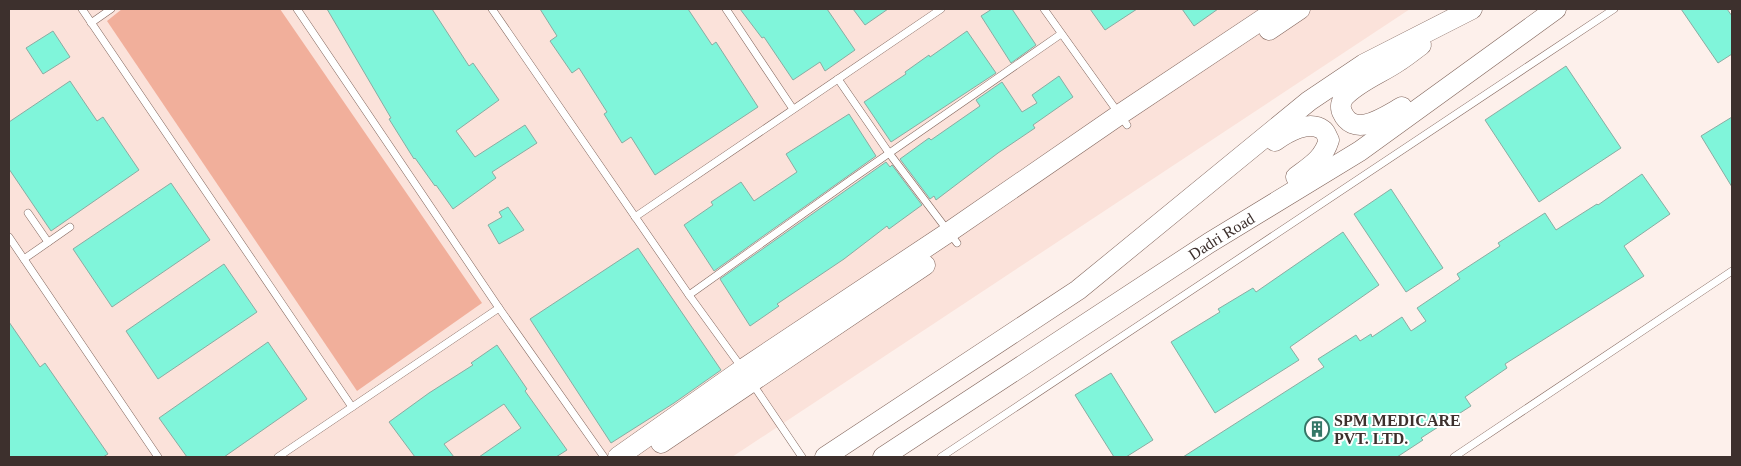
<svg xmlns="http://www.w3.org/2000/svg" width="1741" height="466" font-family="'Times New Roman',serif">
<rect width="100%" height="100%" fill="#fdf0eb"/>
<polygon fill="#fbe2da" points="9,9 1410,9 732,457 9,457"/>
<polygon fill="#f1af9b" points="122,9 280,9 482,303 357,391 107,21"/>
<g fill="#80f5da" stroke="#8aaca2">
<polygon points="327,9 432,9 469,66 473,63 499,100 456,131 475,157 525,125 537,143 492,172 496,178 453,209 436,185 435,186 415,158 414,159 389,119 391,118"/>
<polygon points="540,9 688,9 712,45 716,42 758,107 655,175 631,137 622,143 604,114 607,112 579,68 572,73 550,41 557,36"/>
<polygon points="740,9 827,9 855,50 825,71 820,62 793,80 764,37 762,38"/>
<polygon points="853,9 888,9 865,25"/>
<polygon points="992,9 1012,9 1036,45 1011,63 981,16"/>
<polygon points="1090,9 1137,9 1105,30"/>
<polygon points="1182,9 1218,9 1194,26"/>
<polygon points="1681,9 1727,9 1732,16 1732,54 1718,63"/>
<polygon points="53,31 70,57 43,74 26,48"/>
<polygon points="967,31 996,73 891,142 864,102 906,74 905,72 929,55 930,57"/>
<polygon points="1566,66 1621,148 1539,202 1485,120"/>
<polygon points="1059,76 1073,97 1033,125 1035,128 998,153 936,200 934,196 930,199 900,159 929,138 931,140 980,106 976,100 1002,82 1022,112 1037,103 1032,95"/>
<polygon points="70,81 97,121 103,117 139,170 51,231 9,169 9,122"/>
<polygon points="849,114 876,156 714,271 684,225 713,205 711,202 741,182 754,201 797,172 786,154"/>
<polygon points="1732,117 1732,187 1701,136"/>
<polygon points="886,162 890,167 892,165 922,205 889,229 887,226 844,259 777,304 779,306 750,326 720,279"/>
<polygon points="1642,174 1670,214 1624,246 1644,276 1505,364 1507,368 1465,397 1471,406 1421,438 1423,440 1397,457 1183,457 1324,367 1318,359 1356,335 1360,341 1371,334 1372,337 1402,317 1411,331 1426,321 1417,308 1460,279 1457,274 1500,246 1498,243 1545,213 1556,230 1597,204 1598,205"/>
<polygon points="171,183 210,240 112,307 73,249"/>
<polygon points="1391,189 1443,268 1406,292 1354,214"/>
<polygon points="508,207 524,230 499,244 488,225 502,217 499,212"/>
<polygon points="1343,232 1379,285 1290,347 1299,360 1215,413 1171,342 1220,312 1218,309 1253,288 1256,292"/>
<polygon points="638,248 721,370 674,403 611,443 530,319"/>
<polygon points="224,264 257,312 158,379 126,331"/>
<polygon points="9,322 40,367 45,363 108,454 103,457 9,457"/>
<polygon points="268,342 307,399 224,457 187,457 159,418"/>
<polygon points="497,345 527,389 525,391 567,450 556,457 479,457 521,428 504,404 444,444 454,457 415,457 389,422 429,393 473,365 471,363"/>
<polygon points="1111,373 1153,440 1126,457 1114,457 1075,395"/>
</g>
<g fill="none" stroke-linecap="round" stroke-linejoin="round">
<defs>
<g id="lane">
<polyline points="82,9 352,407"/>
<polyline points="297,9 499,308 604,457"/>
<polyline points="492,9 689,295 742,368"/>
<polyline points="726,9 793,109"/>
<polyline points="1044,9 1127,125"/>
<polyline points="91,23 111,9"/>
<polyline points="838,79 889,153 957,243"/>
<polyline points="28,213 48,242"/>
<polyline points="635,217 941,9"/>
<polyline points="9,237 158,457"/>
<polyline points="24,259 70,227"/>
<polyline points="689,295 852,179 1061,34"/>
<polyline points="752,383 802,457"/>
<polyline points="278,457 499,308"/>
<polyline points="941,457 1614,9"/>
<polyline points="1454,457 1732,271"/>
</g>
<g id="secondary">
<polyline points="1269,30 1300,9"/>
<path d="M1402,107C1384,117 1354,139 1342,112C1340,107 1341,101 1344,97C1359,81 1382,73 1399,61C1407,56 1414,50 1421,45"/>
<path d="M1275,141C1286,133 1309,119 1323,130C1326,132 1327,137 1329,140C1323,159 1312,165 1296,177"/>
<polyline points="661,443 925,265"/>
<polyline points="618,457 743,369 949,232 1119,115 1278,9"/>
<polyline points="825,457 1078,290 1309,101 1364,64 1472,9"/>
<path id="s1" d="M883,457L1209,243L1360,151L1556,9"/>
</g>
</defs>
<use href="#lane" stroke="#82665d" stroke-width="8"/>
<use href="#secondary" stroke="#82665d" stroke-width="21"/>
<use href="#lane" stroke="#fff" stroke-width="7"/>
<use href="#secondary" stroke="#fff" stroke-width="20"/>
</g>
<defs>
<symbol id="building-ring" viewBox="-11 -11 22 22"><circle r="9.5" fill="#fff" stroke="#347667" stroke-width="1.5"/><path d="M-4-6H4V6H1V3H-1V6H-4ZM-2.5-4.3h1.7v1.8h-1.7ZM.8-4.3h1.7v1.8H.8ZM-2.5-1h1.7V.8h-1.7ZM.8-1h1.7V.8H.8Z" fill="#347667"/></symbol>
</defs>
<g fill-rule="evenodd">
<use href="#building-ring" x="1303" y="415" width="28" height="28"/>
</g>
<g text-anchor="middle" stroke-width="4" stroke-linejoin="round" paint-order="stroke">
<g font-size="16" fill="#3d302d" stroke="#fff">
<text dy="6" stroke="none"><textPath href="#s1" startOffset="404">Dadri Road</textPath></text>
</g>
<g font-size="16" font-weight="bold" fill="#3d302d" stroke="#fff" text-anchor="start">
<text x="1334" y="426">SPM MEDICARE<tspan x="1334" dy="18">PVT. LTD.</tspan></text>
</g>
</g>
<rect width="1741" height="466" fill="none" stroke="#3d302d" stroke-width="20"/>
</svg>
